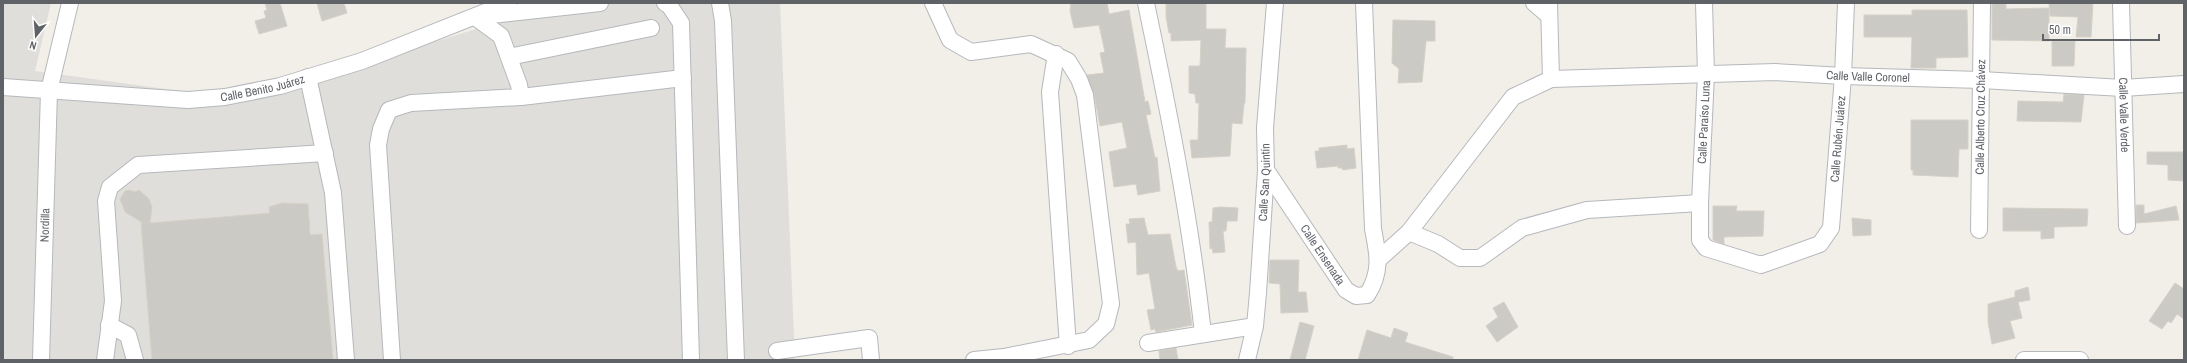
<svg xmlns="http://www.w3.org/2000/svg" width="2187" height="363" font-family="'Archivo Narrow',sans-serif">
<rect width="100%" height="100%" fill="#f1efe8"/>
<polygon fill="#e0deda" points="3,3 51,3 35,71 216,96 273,91 562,3 780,3 795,360 3,360"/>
<g fill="#cccac5" stroke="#d6d1c6">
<polygon points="265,3 280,3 287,26 259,34 255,21 266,18 264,11 267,10"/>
<polygon points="317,3 344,3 347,13 322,21"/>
<polygon points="1071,3 1107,3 1109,14 1129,10 1145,102 1148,101 1151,114 1146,115 1155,158 1157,157 1160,191 1138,195 1136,184 1114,187 1109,152 1127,148 1122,122 1100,126 1094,94 1087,75 1104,73 1100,53 1105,52 1099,25 1074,28 1070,11"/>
<polygon points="1166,3 1206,3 1206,29 1226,29 1225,48 1246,48 1245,103 1244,104 1242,124 1232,123 1230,156 1192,158 1190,140 1198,140 1199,103 1196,103 1195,94 1189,93 1189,66 1200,66 1201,40 1171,41 1171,33 1169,33 1166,17"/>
<polygon points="1992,3 2006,3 2006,9 2049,8 2049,41 1992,40"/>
<polygon points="2049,3 2093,3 2091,37 2076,37 2078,17 2050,16"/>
<polygon points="1912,10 1967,10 1968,57 1936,58 1936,68 1911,68 1912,37 1864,37 1864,15 1912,15"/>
<polygon points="1393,20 1435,21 1435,41 1426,41 1422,82 1398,83 1399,69 1392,63"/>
<polygon points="2052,41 2075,41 2074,66 2052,66"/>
<polygon points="2064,94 2084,95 2081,122 2017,121 2018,101 2063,102"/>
<polygon points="1911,120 1968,120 1968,149 1959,149 1958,177 1913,175 1913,170 1911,170"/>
<polygon points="1347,145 1347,149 1354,148 1356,168 1343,170 1342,168 1338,168 1338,166 1317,168 1315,151 1319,151 1319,148"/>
<polygon points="2147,152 2184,152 2184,181 2168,180 2168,165 2147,164"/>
<polygon points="130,190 135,192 139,190 149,199 152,207 150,223 270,213 269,207 282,203 308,204 310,235 322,234 333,360 152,360 141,223 143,223 125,212 120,199 125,191"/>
<polygon points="2136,205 2144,205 2144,214 2176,206 2179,220 2136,223"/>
<polygon points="1713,206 1737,206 1736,211 1764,211 1763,236 1724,237 1724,244 1713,240"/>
<polygon points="1221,207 1238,208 1237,221 1227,221 1226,231 1223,231 1225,252 1213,253 1212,248 1210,249 1209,222 1212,222 1213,208"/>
<polygon points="2003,208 2088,209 2087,226 2054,227 2054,238 2041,239 2041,231 2003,231"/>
<polygon points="1144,218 1148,235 1170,234 1176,267 1178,271 1184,270 1192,325 1156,332 1155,329 1151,330 1147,310 1155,309 1149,273 1137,275 1136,242 1128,243 1126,224 1130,224 1129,219"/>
<polygon points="1852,218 1871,220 1871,235 1853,236"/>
<polygon points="1270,260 1299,260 1298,292 1306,292 1308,312 1281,313 1280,284 1269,283"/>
<polygon points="2175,283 2184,289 2184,319 2177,314 2171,323 2168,321 2162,329 2149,321"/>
<polygon points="2028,287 2030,300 2018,302 2022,318 2010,321 2015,338 1992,344 1988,322 1988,304 2015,297 2015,291"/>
<polygon points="1504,302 1518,327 1497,342 1486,326 1498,317 1493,308"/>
<polygon points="1300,322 1314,326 1305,360 1290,360"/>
<polygon points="1394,328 1408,333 1405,342 1453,357 1453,360 1358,360 1367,330 1391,338"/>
<polygon points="1176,348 1178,360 1160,360 1159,351"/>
</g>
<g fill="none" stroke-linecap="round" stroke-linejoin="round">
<defs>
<g id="minor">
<polyline points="665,3 669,5 681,23 691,360"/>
<polyline points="720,3 723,21 736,360"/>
<polyline points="933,3 950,40 971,52 1031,44 1068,61 1079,79 1085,95 1111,304 1106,324 1089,340 1004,357 974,360"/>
<path d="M1146,3C1169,113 1191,222 1203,334"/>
<polyline points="1534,3 1549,16"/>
<polyline points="1549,3 1551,79"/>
<path id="s1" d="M1704,3L1706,74L1700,203V240L1706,248L1761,265L1820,244L1831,228L1843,76L1846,3"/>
<path id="s2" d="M2121,3L2127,226"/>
<polyline points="492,15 600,3"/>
<polyline points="1056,54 1050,92 1068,346"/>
<polyline points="509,57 651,28"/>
<polyline points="308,77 333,193 346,360"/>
<path id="s3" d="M3,87L188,100L225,97L280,86L362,61L508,3"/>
<polyline points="521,97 683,78"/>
<path id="s4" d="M1266,170L1346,290L1356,296L1367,295C1382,272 1378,254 1373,229L1364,3"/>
<path id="s5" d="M1979,230L1982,3"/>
<polyline points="1409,232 1438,244 1460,258 1480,258 1522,228 1587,210 1700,203"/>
<path id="s6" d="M1379,259L1409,232L1513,97L1551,79L1775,72L1843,76L1981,80L2123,88L2184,84"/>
<polyline points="109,325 128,335 135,360"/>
<polyline points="1148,343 1255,326"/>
<polyline points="777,351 869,338 871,360"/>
<path id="s7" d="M41,360L49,91L70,3"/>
<polyline points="105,360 113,301 106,201 110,187 138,165 325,153"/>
<polyline points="392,360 378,145 381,129 389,110 411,103 521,97 519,85 501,36 475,17"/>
<path id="s8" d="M1247,360L1255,326L1258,293L1266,170L1265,128L1275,3"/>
<polyline points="2024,360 2080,360"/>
</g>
</defs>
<use href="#minor" stroke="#b5b8bc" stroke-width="18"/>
<use href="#minor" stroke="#fff" stroke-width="16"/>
</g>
<g text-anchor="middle" stroke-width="4" stroke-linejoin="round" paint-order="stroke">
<g font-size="12" fill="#5f6368" stroke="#fff">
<text dy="4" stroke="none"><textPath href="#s6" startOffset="570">Calle Valle Coronel</textPath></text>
<text dy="4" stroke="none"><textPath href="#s3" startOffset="261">Calle Benito Juárez</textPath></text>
<text dy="4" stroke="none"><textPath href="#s2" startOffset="112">Calle Valle Verde</textPath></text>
<text dy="4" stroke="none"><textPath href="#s5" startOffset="113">Calle Alberto Cruz Chávez</textPath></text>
<text transform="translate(1704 122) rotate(-87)" y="4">Calle Paraíso Luna</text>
<text dy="4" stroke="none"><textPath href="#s1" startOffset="476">Calle Rubén Juárez</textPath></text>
<text dy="4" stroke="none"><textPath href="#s8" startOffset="179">Calle San Quintín</textPath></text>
<text dy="4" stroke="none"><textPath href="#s7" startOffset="135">Nordilla</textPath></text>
<text dy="4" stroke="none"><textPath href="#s4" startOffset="102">Calle Ensenada</textPath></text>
</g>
</g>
<rect width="2187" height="363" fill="none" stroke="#5f6368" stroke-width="8"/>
<g transform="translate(36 36) rotate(197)" stroke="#ffffff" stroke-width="3" paint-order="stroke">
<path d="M0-3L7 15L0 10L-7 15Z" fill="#5f6368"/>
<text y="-6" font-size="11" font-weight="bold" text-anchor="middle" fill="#5f6368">N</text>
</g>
<path d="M2043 34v6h116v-6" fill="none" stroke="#5f6368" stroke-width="2"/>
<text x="2049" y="34" font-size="12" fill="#5f6368" stroke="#ffffff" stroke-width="3" paint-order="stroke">50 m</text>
</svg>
